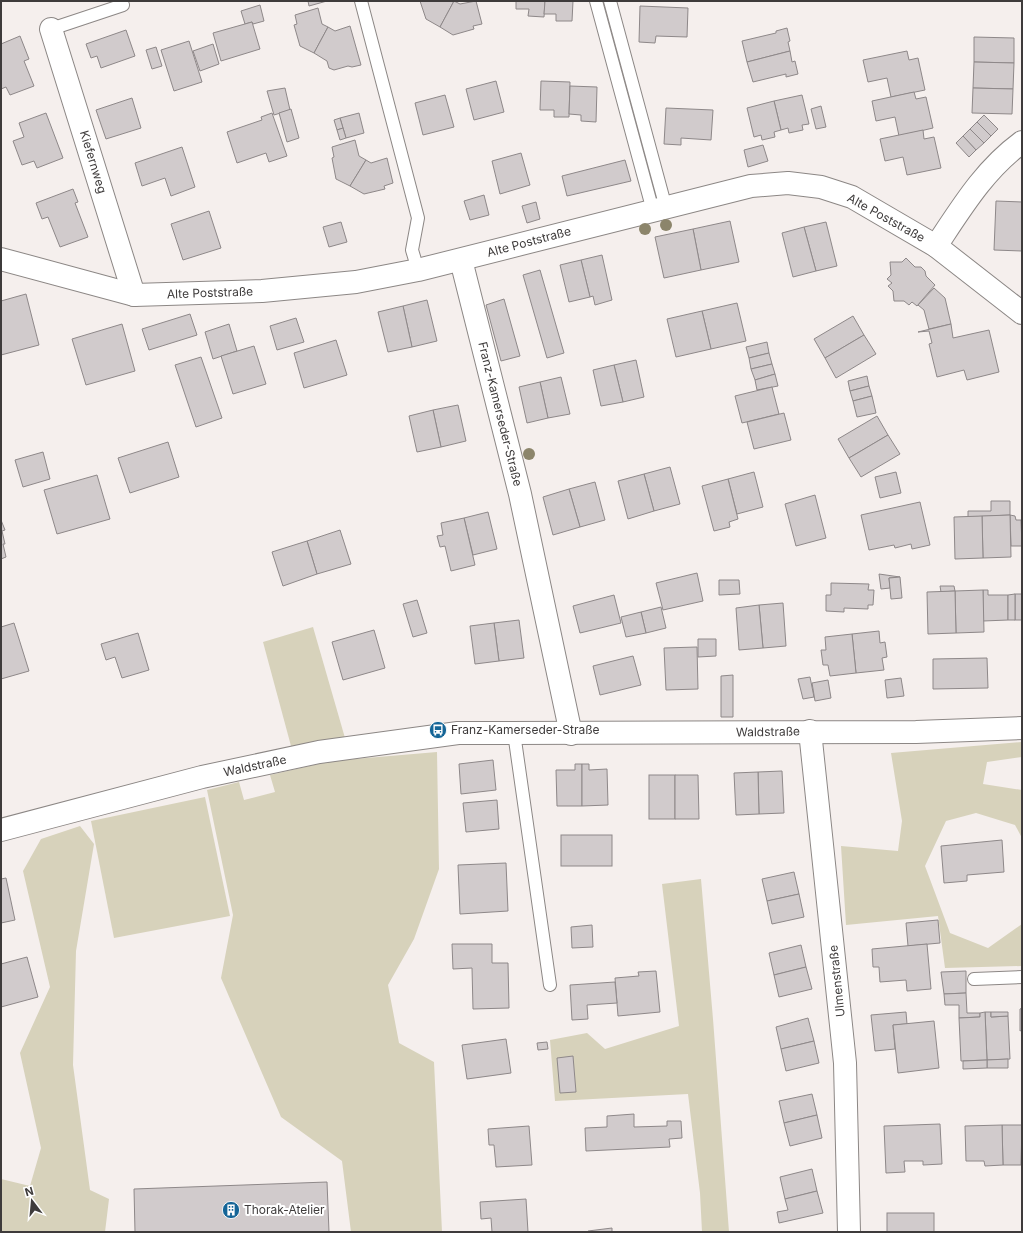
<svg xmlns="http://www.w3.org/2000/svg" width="1023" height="1233" font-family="Inter,sans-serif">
<rect width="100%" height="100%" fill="#f5efed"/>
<g fill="#d7d2bb">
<polygon points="313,627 345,738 291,746 263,642"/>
<polygon points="1022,742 1022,757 987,762 983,784 1022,790 1022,838 1015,825 976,813 946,821 925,866 950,933 988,948 1022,924 1022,966 945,968 938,916 846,925 841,846 898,851 902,821 891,753"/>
<polygon points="437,752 439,869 414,939 388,985 399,1043 434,1062 442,1232 351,1232 342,1161 281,1117 221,978 233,915 207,790 239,782 244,800 275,792 270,775 331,761"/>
<polygon points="205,797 230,916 114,938 91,821"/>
<polygon points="80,826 94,844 76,951 73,1065 90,1190 109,1199 105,1232 1,1232 1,1179 30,1186 41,1148 20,1053 50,987 23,871 41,839"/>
<polygon points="701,879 713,1019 729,1232 702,1232 700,1193 688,1094 555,1101 550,1040 587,1033 605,1049 679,1026 662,884"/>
</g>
<g fill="#d1cbcc" stroke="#8e8889">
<polygon points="308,1 327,1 309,6"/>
<polygon points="420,1 454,1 440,27 426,19"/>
<polygon points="454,1 460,4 476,1 482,24 473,26 474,29 453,35 440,27"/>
<polygon points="516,1 545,1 544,17 528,16 529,9 516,9"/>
<polygon points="545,1 573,1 572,21 556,21 556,14 544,14"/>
<polygon points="260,5 264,21 253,24 252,22 245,24 241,11"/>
<polygon points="640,6 688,8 687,37 656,36 655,43 639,42"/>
<polygon points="318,8 322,24 328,27 314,53 300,46 294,25 297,24 295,15"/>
<polygon points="252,22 260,49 221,61 213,33"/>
<polygon points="350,26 361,65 352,67 348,66 334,70 329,68 327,61 314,53 328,27 335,31"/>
<polygon points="787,28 790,41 788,42 790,51 747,62 742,41 776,33 776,31"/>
<polygon points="126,30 135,56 101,68 97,56 91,58 86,44"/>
<polygon points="20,36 29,59 24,61 34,86 10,95 6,87 1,89 1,44"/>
<polygon points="974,37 1014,38 1014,63 974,62"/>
<polygon points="189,41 202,82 174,91 161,50"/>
<polygon points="213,44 219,64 200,71 193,51"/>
<polygon points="156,47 162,66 152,69 146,50"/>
<polygon points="790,51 792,62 795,61 798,74 786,77 786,74 753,82 747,62"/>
<polygon points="907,51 909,60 918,58 925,90 891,97 887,78 868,82 863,60"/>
<polygon points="974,62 1014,63 1013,89 973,88"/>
<polygon points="496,81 504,112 474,120 466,89"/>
<polygon points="541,81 570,82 569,117 554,117 554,110 540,110"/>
<polygon points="570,86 597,87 596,122 581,121 581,115 569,114"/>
<polygon points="285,88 290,110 274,115 267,91"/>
<polygon points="973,88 1013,89 1012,114 972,113"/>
<polygon points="914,92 916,99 926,97 933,128 899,136 895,117 876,121 872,101"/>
<polygon points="445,95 454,127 423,135 415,103"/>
<polygon points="802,95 809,124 802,125 803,130 789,133 788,128 781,130 774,101"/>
<polygon points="132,98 141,128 106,139 96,110"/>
<polygon points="774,101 781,130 774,132 775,137 762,140 761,135 754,137 747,108"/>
<polygon points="821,106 826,127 816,129 811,109"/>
<polygon points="666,108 713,110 711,140 681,138 681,145 664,144"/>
<polygon points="291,109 299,138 287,142 279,113"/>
<polygon points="46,113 63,158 37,168 34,161 22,165 13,141 24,137 19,123"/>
<polygon points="272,113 287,156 269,162 266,153 237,163 227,132 262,120 261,117"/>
<polygon points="359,113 364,133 346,138 340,118"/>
<polygon points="984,115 998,129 991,136 977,122"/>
<polygon points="340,118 343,128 337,130 334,120"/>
<polygon points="977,122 991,136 984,143 970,129"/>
<polygon points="343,128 346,138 340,140 337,130"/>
<polygon points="970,129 984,143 976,150 963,136"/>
<polygon points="923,130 924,139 934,137 941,168 907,175 903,157 885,161 880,139"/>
<polygon points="963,136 976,150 969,157 956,143"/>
<polygon points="355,140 359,156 366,160 350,186 336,179 332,158 334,157 332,147"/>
<polygon points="763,145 768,161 748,167 744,150"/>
<polygon points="182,147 195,187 171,196 165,178 142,186 135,163"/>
<polygon points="521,153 530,185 500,194 492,161"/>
<polygon points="387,158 393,183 384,186 385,189 364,194 350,186 366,160 371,163"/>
<polygon points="625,160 631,181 567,196 562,176"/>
<polygon points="73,189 78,202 75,203 88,237 60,247 48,217 42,219 36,203"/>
<polygon points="484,195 489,215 470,220 464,201"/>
<polygon points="996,201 1022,202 1022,251 994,250"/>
<polygon points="536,202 540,219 527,223 522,206"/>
<polygon points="209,211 221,248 183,260 171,224"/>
<polygon points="730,221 739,262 701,270 693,229"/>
<polygon points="341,222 347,242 329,247 323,227"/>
<polygon points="826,222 837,266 816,271 804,227"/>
<polygon points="804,227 816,271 793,277 782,233"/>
<polygon points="693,229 701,270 664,278 655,237"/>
<polygon points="602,255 612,300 595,305 593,296 590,297 581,260"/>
<polygon points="906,258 915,267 921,267 925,271 926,276 935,285 917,306 912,302 909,305 904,301 894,301 893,291 888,286 892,283 887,279 891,275 890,262 902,262"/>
<polygon points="581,260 590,297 569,302 560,265"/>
<polygon points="540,270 564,353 547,358 523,275"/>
<polygon points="934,288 945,298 951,324 929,329 924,310 918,305"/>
<polygon points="26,294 39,345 1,355 1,301"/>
<polygon points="504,299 520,356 501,361 486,305"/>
<polygon points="427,300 437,341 412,347 403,306"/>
<polygon points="737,303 746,341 711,349 702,311"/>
<polygon points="403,306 412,347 388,352 378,312"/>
<polygon points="702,311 711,349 676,357 667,319"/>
<polygon points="190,314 197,335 149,350 142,329"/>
<polygon points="853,316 864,335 825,358 814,339"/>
<polygon points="296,318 304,342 277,350 270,326"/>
<polygon points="122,324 135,371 86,385 72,339"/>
<polygon points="229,324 237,351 213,359 205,332"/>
<polygon points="951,324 953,338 989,330 999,372 967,380 964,370 937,377 929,344 932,343 929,331 918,332"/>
<polygon points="864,335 876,354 836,378 825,358"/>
<polygon points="336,340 347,375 304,388 294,353"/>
<polygon points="767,342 769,353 749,358 746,347"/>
<polygon points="254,346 266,384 233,394 221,356"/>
<polygon points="769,353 772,364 751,369 749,358"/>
<polygon points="201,357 222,418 196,427 175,365"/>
<polygon points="636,360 644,397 623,402 614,365"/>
<polygon points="772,364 775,374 755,380 751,369"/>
<polygon points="614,365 623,402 601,406 593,370"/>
<polygon points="775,374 778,386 757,390 755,380"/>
<polygon points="867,376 869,386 850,391 848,381"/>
<polygon points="561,377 570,414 548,418 540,382"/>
<polygon points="540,382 548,418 527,423 519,387"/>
<polygon points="869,386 872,396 853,401 850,391"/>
<polygon points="772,387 779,414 742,423 735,396"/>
<polygon points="872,396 876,413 857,417 853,401"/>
<polygon points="458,405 466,441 441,447 433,410"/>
<polygon points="433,410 441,447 417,452 409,416"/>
<polygon points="784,413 791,440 754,449 747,422"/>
<polygon points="877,416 888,435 849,458 838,439"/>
<polygon points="888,435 900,454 861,477 849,458"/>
<polygon points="168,442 179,477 130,493 118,458"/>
<polygon points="43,452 50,479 23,487 15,460"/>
<polygon points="670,467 680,504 654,511 644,474"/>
<polygon points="754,472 763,507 737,514 728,479"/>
<polygon points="896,472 901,493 880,498 875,477"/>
<polygon points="644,474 654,511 628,519 618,481"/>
<polygon points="97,475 110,519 57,534 44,490"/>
<polygon points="728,479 738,519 729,522 730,527 714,531 702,486"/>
<polygon points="595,482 605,520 580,527 569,489"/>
<polygon points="569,489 580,527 553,535 543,497"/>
<polygon points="815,495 826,538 796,546 785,504"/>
<polygon points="991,501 1010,501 1010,515 968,517 968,511 991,511"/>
<polygon points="920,502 930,545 912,549 911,544 895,548 894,545 869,550 861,515"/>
<polygon points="488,512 497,549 473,555 464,518"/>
<polygon points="1010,515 1015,516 1016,520 1021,520 1022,546 1011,546"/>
<polygon points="1010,515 1011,557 983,558 982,516"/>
<polygon points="982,516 983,558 955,559 954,517"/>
<polygon points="464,518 475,565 451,571 445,546 440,547 437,536 443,535 441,523"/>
<polygon points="1,520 5,530 2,531 5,544 3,544 6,557 1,559"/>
<polygon points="340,530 351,564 317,574 307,541"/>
<polygon points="307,541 317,574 283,586 272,552"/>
<polygon points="697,573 703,601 663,610 656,583"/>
<polygon points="879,574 900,577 889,578 890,588 881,589"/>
<polygon points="900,577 902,598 891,599 889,578"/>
<polygon points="719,580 739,580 740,594 719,595"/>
<polygon points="831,583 869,584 868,590 874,590 873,605 868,605 868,609 844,608 844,612 826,611 826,595 831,595"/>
<polygon points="940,586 954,586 955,591 941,592"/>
<polygon points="983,590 988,590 988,595 1008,595 1008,620 983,621"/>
<polygon points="983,590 984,632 956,633 955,591"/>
<polygon points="955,591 956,633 928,634 927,592"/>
<rect x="1015" y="594" width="7" height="26"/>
<polygon points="1015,594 1015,620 1008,620 1008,595"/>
<polygon points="614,595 621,623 580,633 573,606"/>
<polygon points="417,600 427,633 413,637 403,604"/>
<polygon points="783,603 786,646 763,648 759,605"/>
<polygon points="759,605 763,648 739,650 736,608"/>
<polygon points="661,607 666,628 646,633 641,612"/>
<polygon points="641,612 646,633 626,637 621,617"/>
<polygon points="519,620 524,658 499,661 494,623"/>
<polygon points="14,623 29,671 1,679 1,627"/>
<polygon points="494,623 499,661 475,664 470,626"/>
<polygon points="374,630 385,668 343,680 332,642"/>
<polygon points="879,631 880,643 885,642 887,657 882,658 884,670 856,673 852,634"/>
<polygon points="138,633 149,670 122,678 115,657 106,660 101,644"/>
<polygon points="852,634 856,673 830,676 828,665 823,665 821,650 826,650 825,637"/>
<polygon points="698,639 716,639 716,656 698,657"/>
<polygon points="697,647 698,689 666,690 664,648"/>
<polygon points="633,656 641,685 600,695 593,666"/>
<polygon points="987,658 988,688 933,689 933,659"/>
<polygon points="733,675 733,717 721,717 721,676"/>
<polygon points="810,677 814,697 803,699 798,679"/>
<polygon points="901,678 904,696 887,698 885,680"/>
<polygon points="828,680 831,698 815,701 812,683"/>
<polygon points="493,760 496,790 461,794 459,764"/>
<polygon points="575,764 582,764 582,806 557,806 556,770 575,770"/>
<polygon points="582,764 589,764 589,770 607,769 608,805 582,806"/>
<polygon points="782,771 784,813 759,814 758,772"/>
<polygon points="758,772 759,814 736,815 734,773"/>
<rect x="649" y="775" width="26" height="44"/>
<polygon points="675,775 698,775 699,819 675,819"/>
<polygon points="497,800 499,829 466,832 463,803"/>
<rect x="561" y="835" width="51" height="31"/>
<polygon points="1002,840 1004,872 967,875 967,881 944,883 941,846"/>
<polygon points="506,863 508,911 460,914 458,865"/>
<polygon points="794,872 799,894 767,901 762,879"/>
<polygon points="6,878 15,920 1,923 1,879"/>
<polygon points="799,894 804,917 772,924 767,901"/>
<polygon points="938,920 940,943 908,946 906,923"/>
<polygon points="592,925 593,947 572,948 571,927"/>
<polygon points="452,944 492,944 492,963 508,963 509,1008 473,1009 472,968 453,969"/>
<polygon points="927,944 931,989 907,991 906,980 880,982 879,967 873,967 872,949"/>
<polygon points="801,945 806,967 774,975 769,953"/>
<polygon points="27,957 38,997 1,1007 1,964"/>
<polygon points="806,967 812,989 779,997 774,975"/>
<polygon points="656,971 660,1012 618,1016 615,978 639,976 638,972"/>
<polygon points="966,971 966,993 944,994 941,972"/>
<polygon points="615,982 617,1003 587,1005 588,1019 572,1020 570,985"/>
<polygon points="966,993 967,1013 980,1013 980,1017 959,1018 959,1005 945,1005 944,994"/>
<polygon points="1022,1008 1022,1030 1020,1031 1020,1009"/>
<polygon points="906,1012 907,1024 893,1025 895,1049 875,1051 871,1015"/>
<polygon points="985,1012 991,1012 991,1017 1008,1016 1010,1059 987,1060"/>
<polygon points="985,1012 987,1060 961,1061 959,1018 980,1017 980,1013"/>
<polygon points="991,1012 1008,1012 1008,1016 991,1017"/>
<polygon points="808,1018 814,1041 781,1049 776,1027"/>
<polygon points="934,1021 939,1068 898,1073 893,1025"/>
<polygon points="506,1039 511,1073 467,1079 462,1045"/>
<polygon points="814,1041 819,1063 786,1071 781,1049"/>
<polygon points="547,1042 548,1049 538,1050 537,1043"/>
<polygon points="573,1056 576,1092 560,1093 557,1058"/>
<polygon points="1008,1059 1008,1068 987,1068 987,1060"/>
<polygon points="987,1060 987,1068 963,1069 963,1061"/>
<polygon points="812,1094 817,1115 784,1123 779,1101"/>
<polygon points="634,1114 634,1127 667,1126 667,1121 681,1121 682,1138 669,1139 670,1147 586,1151 585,1128 607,1127 607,1116"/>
<polygon points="817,1115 822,1138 790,1146 784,1123"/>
<polygon points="940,1124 942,1164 923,1165 923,1161 904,1161 905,1172 886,1173 884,1126"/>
<polygon points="1002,1125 1022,1125 1021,1165 1003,1165"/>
<polygon points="1002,1125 1003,1165 985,1166 984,1161 966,1161 965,1126"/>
<polygon points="529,1126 532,1165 496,1167 494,1145 489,1145 488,1129"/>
<polygon points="812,1169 817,1191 785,1199 780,1177"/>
<polygon points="327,1182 329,1232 135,1232 134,1189"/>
<polygon points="817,1191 823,1213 779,1223 777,1212 788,1210 785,1199"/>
<polygon points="526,1199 528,1232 492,1232 491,1218 481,1219 480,1202"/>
<rect x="887" y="1213" width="47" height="19"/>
<polygon points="612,1228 612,1232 588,1232 588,1231"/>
</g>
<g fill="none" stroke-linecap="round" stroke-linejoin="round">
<defs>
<g id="service">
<polyline points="361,1 418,218 412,250 418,270"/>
<polyline points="596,1 653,211"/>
<polyline points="610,1 666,208"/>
<polyline points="51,29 123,5"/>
<polyline points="514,733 550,985"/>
<polyline points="974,979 1022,977"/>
</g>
<g id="minor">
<polyline points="51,29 134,295"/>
<path d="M936,246C962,207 984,170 1022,142"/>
<polyline points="1,259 134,295 262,291 356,282 418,270 751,186 788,183 821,187 852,197 936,246 1022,313"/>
<polyline points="461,260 520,494 571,734"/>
<polyline points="810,731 845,1063 849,1232"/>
<polyline points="1,830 202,777 319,752 458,733 916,732 1022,728"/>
</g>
</defs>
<use href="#service" stroke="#8c8785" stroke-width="14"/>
<use href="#minor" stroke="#8c8785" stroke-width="24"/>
<use href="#service" stroke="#fff" stroke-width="12"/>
<use href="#minor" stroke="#fff" stroke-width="22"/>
</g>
<g fill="#8c856b">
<circle cx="666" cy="225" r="6"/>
<circle cx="645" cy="229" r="6"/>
<circle cx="529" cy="454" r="6"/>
</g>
<defs>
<symbol id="bus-disc" viewBox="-11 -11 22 22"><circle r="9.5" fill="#156597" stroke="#fff"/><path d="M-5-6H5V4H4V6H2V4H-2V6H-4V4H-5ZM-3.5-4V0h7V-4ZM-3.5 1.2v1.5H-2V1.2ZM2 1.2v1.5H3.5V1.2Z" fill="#fff"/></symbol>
<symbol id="building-disc" viewBox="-11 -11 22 22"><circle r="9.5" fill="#156597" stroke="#fff"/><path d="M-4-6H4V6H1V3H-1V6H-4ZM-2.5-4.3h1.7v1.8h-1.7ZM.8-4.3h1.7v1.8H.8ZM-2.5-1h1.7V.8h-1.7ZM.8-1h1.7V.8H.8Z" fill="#fff"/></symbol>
</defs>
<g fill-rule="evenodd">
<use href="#bus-disc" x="428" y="720" width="20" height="20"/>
<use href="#building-disc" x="221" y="1200" width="20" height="20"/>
</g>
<g text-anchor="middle" stroke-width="4" stroke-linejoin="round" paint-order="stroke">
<g font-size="12" fill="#3e3b3b" stroke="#fff">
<text transform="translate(93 162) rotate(73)" y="4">Kiefernweg</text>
<text transform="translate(886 218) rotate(29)" y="4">Alte Poststraße</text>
<text transform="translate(529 242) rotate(-15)" y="4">Alte Poststraße</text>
<text transform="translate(210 293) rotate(-2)" y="4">Alte Poststraße</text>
<text transform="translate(500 414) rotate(76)" y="4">Franz-Kamerseder-Straße</text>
<text transform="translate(768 732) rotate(-1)" y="4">Waldstraße</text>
<text transform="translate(255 766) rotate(-12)" y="4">Waldstraße</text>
<text transform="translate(837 981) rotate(-96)" y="4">Ulmenstraße</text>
</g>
<g font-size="12" fill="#3e3b3b" stroke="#fff" text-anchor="start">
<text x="451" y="734">Franz-Kamerseder-Straße</text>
<text x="244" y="1214">Thorak-Atelier</text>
</g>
</g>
<rect width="1023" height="1233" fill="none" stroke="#3e3b3b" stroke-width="4"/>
<g transform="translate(32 1201) rotate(344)" stroke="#ffffff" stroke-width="3" paint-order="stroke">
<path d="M0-3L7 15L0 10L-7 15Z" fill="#3e3b3b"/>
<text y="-6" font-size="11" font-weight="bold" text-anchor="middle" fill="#3e3b3b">N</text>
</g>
</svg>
